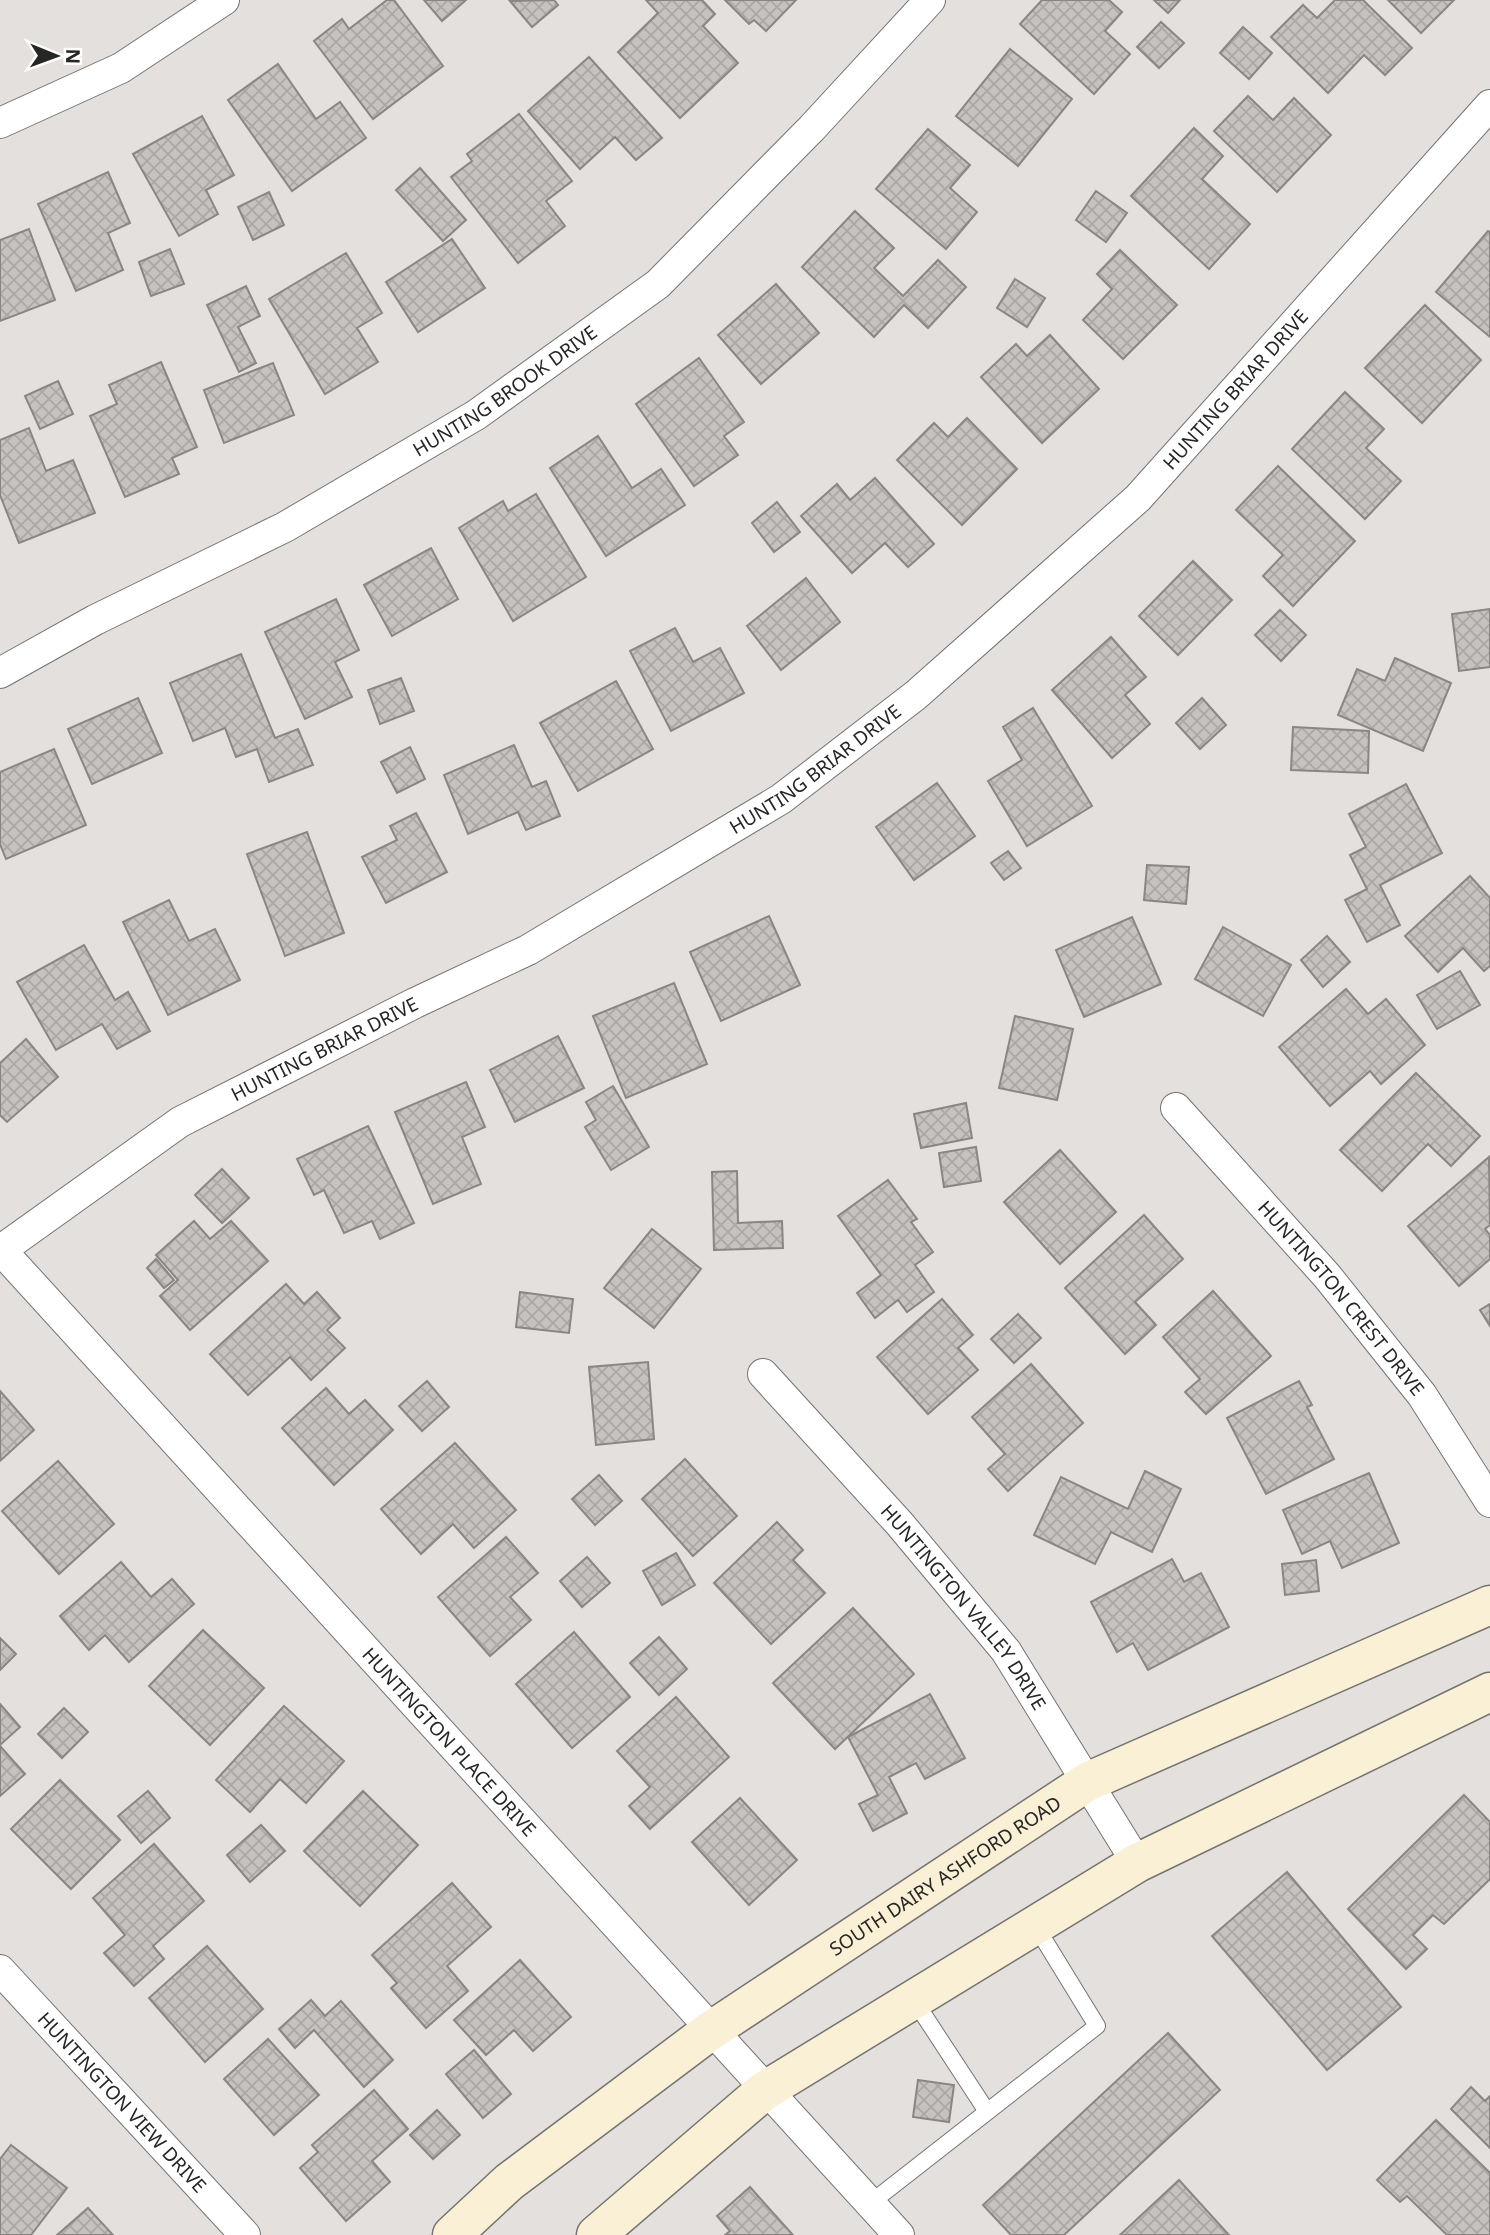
<svg xmlns="http://www.w3.org/2000/svg" width="1490" height="2235" font-family="'Noto Sans',sans-serif">
<defs>
<pattern id="building-cross-hatch" width="8" height="8" patternUnits="userSpaceOnUse" patternTransform="scale(1.75)"><rect width="8" height="8" fill="#c6c2c0"/><path d="M0 0l8 8M0 8l8-8" fill="none" stroke="#aaa7a5"/></pattern>
</defs>
<rect width="100%" height="100%" fill="#e3e0dd"/>
<g fill="url(#building-cross-hatch)" stroke="#898684" stroke-width="2">
<polygon points="387,0 394,0 443,66 373,119 314,41 342,19 349,29"/>
<polygon points="424,0 466,0 442,21"/>
<polygon points="554,0 558,5 532,27 510,1"/>
<polygon points="646,0 702,0 715,14 703,26 738,63 680,118 618,52 658,13"/>
<polygon points="725,0 796,0 766,31 754,20 749,24"/>
<polygon points="1042,0 1109,0 1122,12 1105,31 1130,54 1094,94 1020,24"/>
<polygon points="1154,0 1180,0 1168,13"/>
<polygon points="1335,0 1363,0 1412,48 1385,75 1364,55 1328,93 1271,37 1303,5 1317,18"/>
<polygon points="1388,0 1454,0 1421,33"/>
<polygon points="1161,22 1184,43 1159,68 1137,47"/>
<polygon points="1243,27 1272,53 1249,79 1220,53"/>
<polygon points="1010,49 1072,99 1018,166 956,116"/>
<polygon points="589,57 662,138 636,160 615,137 580,169 528,111"/>
<polygon points="278,64 316,119 340,102 366,138 292,191 228,100"/>
<polygon points="1248,96 1273,120 1294,98 1331,135 1277,192 1214,131"/>
<polygon points="519,114 572,181 546,201 565,226 518,263 451,177 472,161 467,154"/>
<polygon points="202,116 234,175 206,190 218,214 179,236 133,154"/>
<polygon points="1194,128 1223,156 1202,179 1250,224 1209,269 1131,196"/>
<polygon points="928,129 970,165 950,188 977,212 946,249 876,189"/>
<polygon points="420,168 466,220 443,241 396,190"/>
<polygon points="108,172 130,223 108,233 123,270 76,291 38,204"/>
<polygon points="1096,191 1127,213 1106,242 1076,220"/>
<polygon points="269,192 284,225 253,240 238,207"/>
<polygon points="855,211 894,248 874,268 903,296 938,260 966,287 928,328 904,305 874,337 802,267"/>
<polygon points="29,229 55,300 0,321 0,240"/>
<polygon points="1488,231 1490,232 1490,337 1436,292"/>
<polygon points="452,239 485,288 418,332 386,282"/>
<polygon points="170,249 184,284 151,296 139,262"/>
<polygon points="1120,250 1177,305 1123,359 1083,320 1112,289 1097,274"/>
<polygon points="346,253 382,313 357,328 378,362 325,394 269,299"/>
<polygon points="1015,279 1045,298 1027,327 997,308"/>
<polygon points="776,284 819,333 761,384 718,335"/>
<polygon points="246,286 260,316 238,327 256,363 239,372 207,305"/>
<polygon points="1425,305 1481,360 1422,423 1365,368"/>
<polygon points="1050,335 1099,389 1042,443 981,377 1016,344 1027,356"/>
<polygon points="699,358 744,422 724,436 738,455 694,486 636,404"/>
<polygon points="161,362 197,447 172,458 179,474 125,497 90,416 117,404 109,385"/>
<polygon points="273,363 294,415 224,443 204,390"/>
<polygon points="58,381 73,414 40,429 25,396"/>
<polygon points="1345,392 1384,429 1366,448 1401,481 1365,519 1292,449"/>
<polygon points="967,418 1017,469 962,525 897,460 934,423 948,437"/>
<polygon points="29,428 46,471 73,460 95,513 19,543 0,495 0,440"/>
<polygon points="598,436 632,488 661,469 685,505 606,556 550,468"/>
<polygon points="1278,466 1355,541 1293,606 1263,576 1283,555 1236,510"/>
<polygon points="875,478 934,544 908,567 885,543 852,573 801,516 837,484 850,500"/>
<polygon points="536,494 586,577 513,621 459,528 503,501 508,511"/>
<polygon points="777,502 800,532 774,552 752,523"/>
<polygon points="431,548 458,599 392,636 364,585"/>
<polygon points="1193,561 1232,600 1178,655 1139,616"/>
<polygon points="806,578 840,622 781,670 747,626"/>
<polygon points="336,599 359,650 335,662 352,697 305,719 265,632"/>
<polygon points="1490,609 1490,667 1459,671 1452,614"/>
<polygon points="1280,610 1306,635 1281,661 1255,635"/>
<polygon points="675,628 693,662 720,648 744,693 671,731 630,651"/>
<polygon points="1111,637 1146,677 1125,695 1150,724 1112,758 1052,690"/>
<polygon points="241,654 275,738 298,729 313,765 269,782 257,749 236,757 225,728 193,741 170,683"/>
<polygon points="1395,658 1451,683 1423,751 1338,715 1357,669 1385,681"/>
<polygon points="401,678 414,711 380,724 368,690"/>
<polygon points="616,681 653,749 578,791 540,723"/>
<polygon points="138,698 162,753 92,784 68,729"/>
<polygon points="1202,698 1226,725 1200,749 1176,723"/>
<polygon points="1033,708 1092,806 1027,846 988,781 1022,760 1003,727"/>
<polygon points="1293,727 1369,731 1368,773 1291,770"/>
<polygon points="514,745 532,787 546,781 560,816 526,830 518,812 468,834 444,775"/>
<polygon points="410,747 425,779 397,793 381,762"/>
<polygon points="54,749 86,825 6,859 0,844 0,772"/>
<polygon points="937,783 975,836 914,880 876,827"/>
<polygon points="1406,784 1442,853 1380,885 1400,925 1367,942 1345,900 1367,889 1350,855 1366,847 1349,814"/>
<polygon points="416,813 447,872 386,903 362,857 397,840 390,826"/>
<polygon points="307,832 344,933 285,956 247,854"/>
<polygon points="1008,851 1021,868 1004,880 991,863"/>
<polygon points="1147,865 1189,867 1186,904 1144,900"/>
<polygon points="1470,876 1490,898 1490,966 1484,971 1463,948 1438,972 1405,936"/>
<polygon points="169,900 189,941 215,929 240,980 168,1015 123,922"/>
<polygon points="769,916 800,985 721,1021 690,952"/>
<polygon points="1132,917 1161,984 1084,1017 1056,950"/>
<polygon points="1223,927 1291,965 1263,1016 1195,979"/>
<polygon points="1327,936 1350,962 1323,987 1301,960"/>
<polygon points="84,945 115,1000 128,992 150,1031 117,1049 102,1024 56,1050 17,982"/>
<polygon points="1460,971 1480,1005 1437,1029 1417,995"/>
<polygon points="674,983 707,1064 626,1098 593,1016"/>
<polygon points="1346,989 1368,1014 1386,999 1425,1045 1381,1084 1370,1071 1330,1106 1279,1047"/>
<polygon points="1015,1016 1073,1029 1057,1100 999,1088"/>
<polygon points="558,1036 584,1088 515,1122 490,1070"/>
<polygon points="26,1039 58,1077 7,1122 0,1115 0,1063"/>
<polygon points="1416,1073 1480,1136 1451,1166 1428,1144 1382,1191 1340,1150"/>
<polygon points="466,1082 485,1127 462,1137 481,1184 433,1204 395,1112"/>
<polygon points="613,1086 649,1147 611,1170 585,1127 596,1120 586,1102"/>
<polygon points="966,1103 972,1138 921,1148 914,1114"/>
<polygon points="368,1126 414,1223 380,1239 372,1221 344,1233 324,1190 314,1195 297,1159"/>
<polygon points="976,1147 981,1181 944,1187 939,1153"/>
<polygon points="1060,1150 1116,1212 1060,1264 1004,1202"/>
<polygon points="1489,1157 1490,1225 1485,1229 1490,1235 1490,1259 1459,1286 1408,1226"/>
<polygon points="222,1169 249,1198 222,1223 195,1195"/>
<polygon points="737,1171 738,1223 782,1221 783,1248 714,1250 712,1172"/>
<polygon points="888,1180 917,1219 911,1222 933,1252 915,1265 934,1292 907,1312 898,1300 875,1318 857,1293 881,1275 838,1216"/>
<polygon points="1144,1215 1183,1259 1135,1302 1156,1325 1125,1354 1065,1288"/>
<polygon points="194,1221 210,1239 231,1221 268,1261 190,1330 160,1296 178,1280 156,1255"/>
<polygon points="652,1229 701,1269 654,1328 604,1288"/>
<polygon points="156,1259 174,1280 164,1288 147,1268"/>
<polygon points="286,1284 304,1304 317,1292 340,1318 327,1330 345,1348 311,1380 290,1357 248,1395 210,1354"/>
<polygon points="1213,1291 1271,1356 1206,1414 1185,1392 1200,1379 1163,1337"/>
<polygon points="520,1292 573,1299 569,1333 516,1327"/>
<polygon points="942,1299 973,1335 958,1348 978,1370 928,1414 877,1357"/>
<polygon points="1490,1304 1490,1326 1480,1310"/>
<polygon points="1018,1314 1041,1338 1014,1363 991,1339"/>
<polygon points="648,1362 654,1439 596,1445 589,1367"/>
<polygon points="1031,1364 1083,1423 1008,1491 988,1469 1005,1454 972,1417"/>
<polygon points="427,1381 449,1407 422,1431 399,1406"/>
<polygon points="1299,1381 1312,1405 1307,1407 1334,1459 1266,1494 1227,1418"/>
<polygon points="326,1388 349,1414 365,1400 393,1430 334,1485 282,1428"/>
<polygon points="0,1391 34,1430 0,1461"/>
<polygon points="455,1443 516,1510 474,1548 453,1524 421,1554 381,1509"/>
<polygon points="685,1459 737,1516 693,1556 642,1499"/>
<polygon points="58,1461 114,1524 59,1574 2,1511"/>
<polygon points="1145,1471 1181,1489 1152,1552 1111,1532 1095,1564 1034,1535 1061,1477 1128,1509"/>
<polygon points="1369,1473 1399,1543 1342,1568 1330,1541 1302,1554 1283,1510"/>
<polygon points="599,1475 622,1501 595,1525 572,1499"/>
<polygon points="777,1522 803,1550 793,1560 825,1593 771,1644 714,1583"/>
<polygon points="506,1537 538,1573 510,1597 531,1620 490,1656 438,1597"/>
<polygon points="676,1553 695,1585 662,1605 643,1571"/>
<polygon points="587,1557 610,1583 582,1607 560,1581"/>
<polygon points="1172,1559 1184,1582 1201,1573 1229,1627 1148,1670 1133,1643 1117,1652 1091,1602"/>
<polygon points="1316,1560 1319,1591 1285,1595 1282,1564"/>
<polygon points="121,1562 151,1597 172,1579 194,1604 129,1662 105,1635 89,1650 60,1616"/>
<polygon points="853,1608 914,1674 835,1749 773,1683"/>
<polygon points="203,1630 264,1688 210,1745 149,1686"/>
<polygon points="574,1632 630,1697 572,1748 516,1684"/>
<polygon points="659,1637 687,1669 659,1695 630,1663"/>
<polygon points="0,1638 16,1654 0,1670"/>
<polygon points="930,1694 965,1758 925,1779 916,1763 889,1777 907,1813 873,1831 859,1804 878,1795 848,1737"/>
<polygon points="676,1697 729,1757 650,1829 629,1806 650,1787 617,1751"/>
<polygon points="0,1704 20,1727 0,1745"/>
<polygon points="284,1706 344,1761 306,1803 280,1779 250,1812 216,1780"/>
<polygon points="64,1708 88,1732 62,1758 38,1734"/>
<polygon points="0,1746 25,1774 0,1796"/>
<polygon points="60,1780 120,1840 71,1889 11,1829"/>
<polygon points="148,1791 170,1818 141,1843 118,1816"/>
<polygon points="363,1791 418,1845 360,1906 304,1851"/>
<polygon points="1464,1795 1490,1822 1490,1879 1444,1924 1433,1915 1413,1935 1427,1949 1406,1969 1348,1909"/>
<polygon points="740,1798 797,1860 749,1905 692,1842"/>
<polygon points="261,1825 285,1851 250,1882 227,1855"/>
<polygon points="154,1844 204,1901 153,1946 164,1959 134,1986 104,1953 125,1935 93,1898"/>
<polygon points="1287,1872 1401,2007 1327,2070 1212,1936"/>
<polygon points="452,1883 491,1927 447,1966 468,1991 426,2028 391,1988 397,1983 372,1955"/>
<polygon points="207,1946 263,2009 205,2062 149,1998"/>
<polygon points="520,1960 571,2017 533,2051 514,2030 486,2055 454,2020"/>
<polygon points="311,2000 325,2016 341,2001 393,2060 364,2087 314,2030 295,2048 279,2029"/>
<polygon points="1168,2033 1220,2090 1064,2235 1011,2235 983,2205"/>
<polygon points="268,2039 319,2095 274,2135 224,2079"/>
<polygon points="474,2050 511,2094 483,2118 446,2074"/>
<polygon points="918,2080 954,2085 949,2122 913,2117"/>
<polygon points="1471,2087 1485,2101 1490,2096 1490,2148 1451,2109"/>
<polygon points="374,2090 408,2129 372,2161 390,2182 346,2221 300,2168 318,2152 312,2145"/>
<polygon points="437,2110 460,2135 433,2159 410,2135"/>
<polygon points="1436,2120 1490,2173 1490,2235 1447,2235 1407,2196 1400,2202 1377,2180"/>
<polygon points="11,2145 67,2188 31,2235 0,2235 0,2159"/>
<polygon points="1179,2180 1229,2235 1120,2235"/>
<polygon points="750,2187 793,2235 725,2235 730,2231 717,2216"/>
<polygon points="88,2208 113,2235 57,2235"/>
</g>
<g fill="none" stroke-linecap="round" stroke-linejoin="round">
<defs>
<g id="service">
<polyline points="914,2000 986,2110"/>
<polyline points="868,2205 1097,2026 1035,1925"/>
</g>
<g id="minor">
<polyline points="0,123 121,68 224,0"/>
<path id="s1" d="M0,673L95,620L285,527L476,415L658,284L812,128L930,0"/>
<path id="s2" d="M1176,1108L1327,1276L1422,1395L1490,1502"/>
<path id="s3" d="M0,1249L899,2235"/>
<path id="s4" d="M1,1250L180,1122L415,1003L528,950L781,799L916,695L1138,498L1490,105"/>
<path id="s5" d="M763,1374L899,1523L1006,1651L1137,1863"/>
<path id="s6" d="M0,1970L245,2235"/>
</g>
<g id="secondary">
<path id="s7" d="M452,2235L509,2182L710,2031L1087,1782L1490,1605"/>
<polyline points="596,2235 764,2091 1137,1863 1490,1692"/>
</g>
</defs>
<use href="#service" stroke="#757370" stroke-width="18"/>
<use href="#minor" stroke="#757370" stroke-width="32"/>
<use href="#secondary" stroke="#757370" stroke-width="41"/>
<use href="#service" stroke="#fff" stroke-width="16"/>
<use href="#minor" stroke="#fff" stroke-width="30"/>
<use href="#secondary" stroke="#faf0d6" stroke-width="38"/>
</g>
<g text-anchor="middle" stroke-width="5" stroke-linejoin="round" paint-order="stroke">
<g font-size="19" fill="#262624" stroke="#fff">
<text dy="7" stroke="none"><textPath href="#s4" startOffset="1516">HUNTING BRIAR DRIVE</textPath></text>
<text dy="7" stroke="none"><textPath href="#s1" startOffset="579">HUNTING BROOK DRIVE</textPath></text>
<text dy="7" stroke="none"><textPath href="#s4" startOffset="948">HUNTING BRIAR DRIVE</textPath></text>
<text dy="7" stroke="none"><textPath href="#s4" startOffset="382">HUNTING BRIAR DRIVE</textPath></text>
<text dy="7" stroke="none"><textPath href="#s2" startOffset="252">HUNTINGTON CREST DRIVE</textPath></text>
<text dy="7" stroke="none"><textPath href="#s5" startOffset="308">HUNTINGTON VALLEY DRIVE</textPath></text>
<text dy="7" stroke="none"><textPath href="#s3" startOffset="667">HUNTINGTON PLACE DRIVE</textPath></text>
<text dy="7" stroke="none"><textPath href="#s7" startOffset="611">SOUTH DAIRY ASHFORD ROAD</textPath></text>
<text dy="7" stroke="none"><textPath href="#s6" startOffset="180">HUNTINGTON VIEW DRIVE</textPath></text>
</g>
</g>
<g transform="translate(56 56) rotate(91)" stroke="#ffffff" stroke-width="5" paint-order="stroke">
<path d="M0-5L12 26L0 18L-12 26Z" fill="#262624"/>
<text y="-10" font-size="19" font-weight="bold" text-anchor="middle" fill="#262624">N</text>
</g>
</svg>
